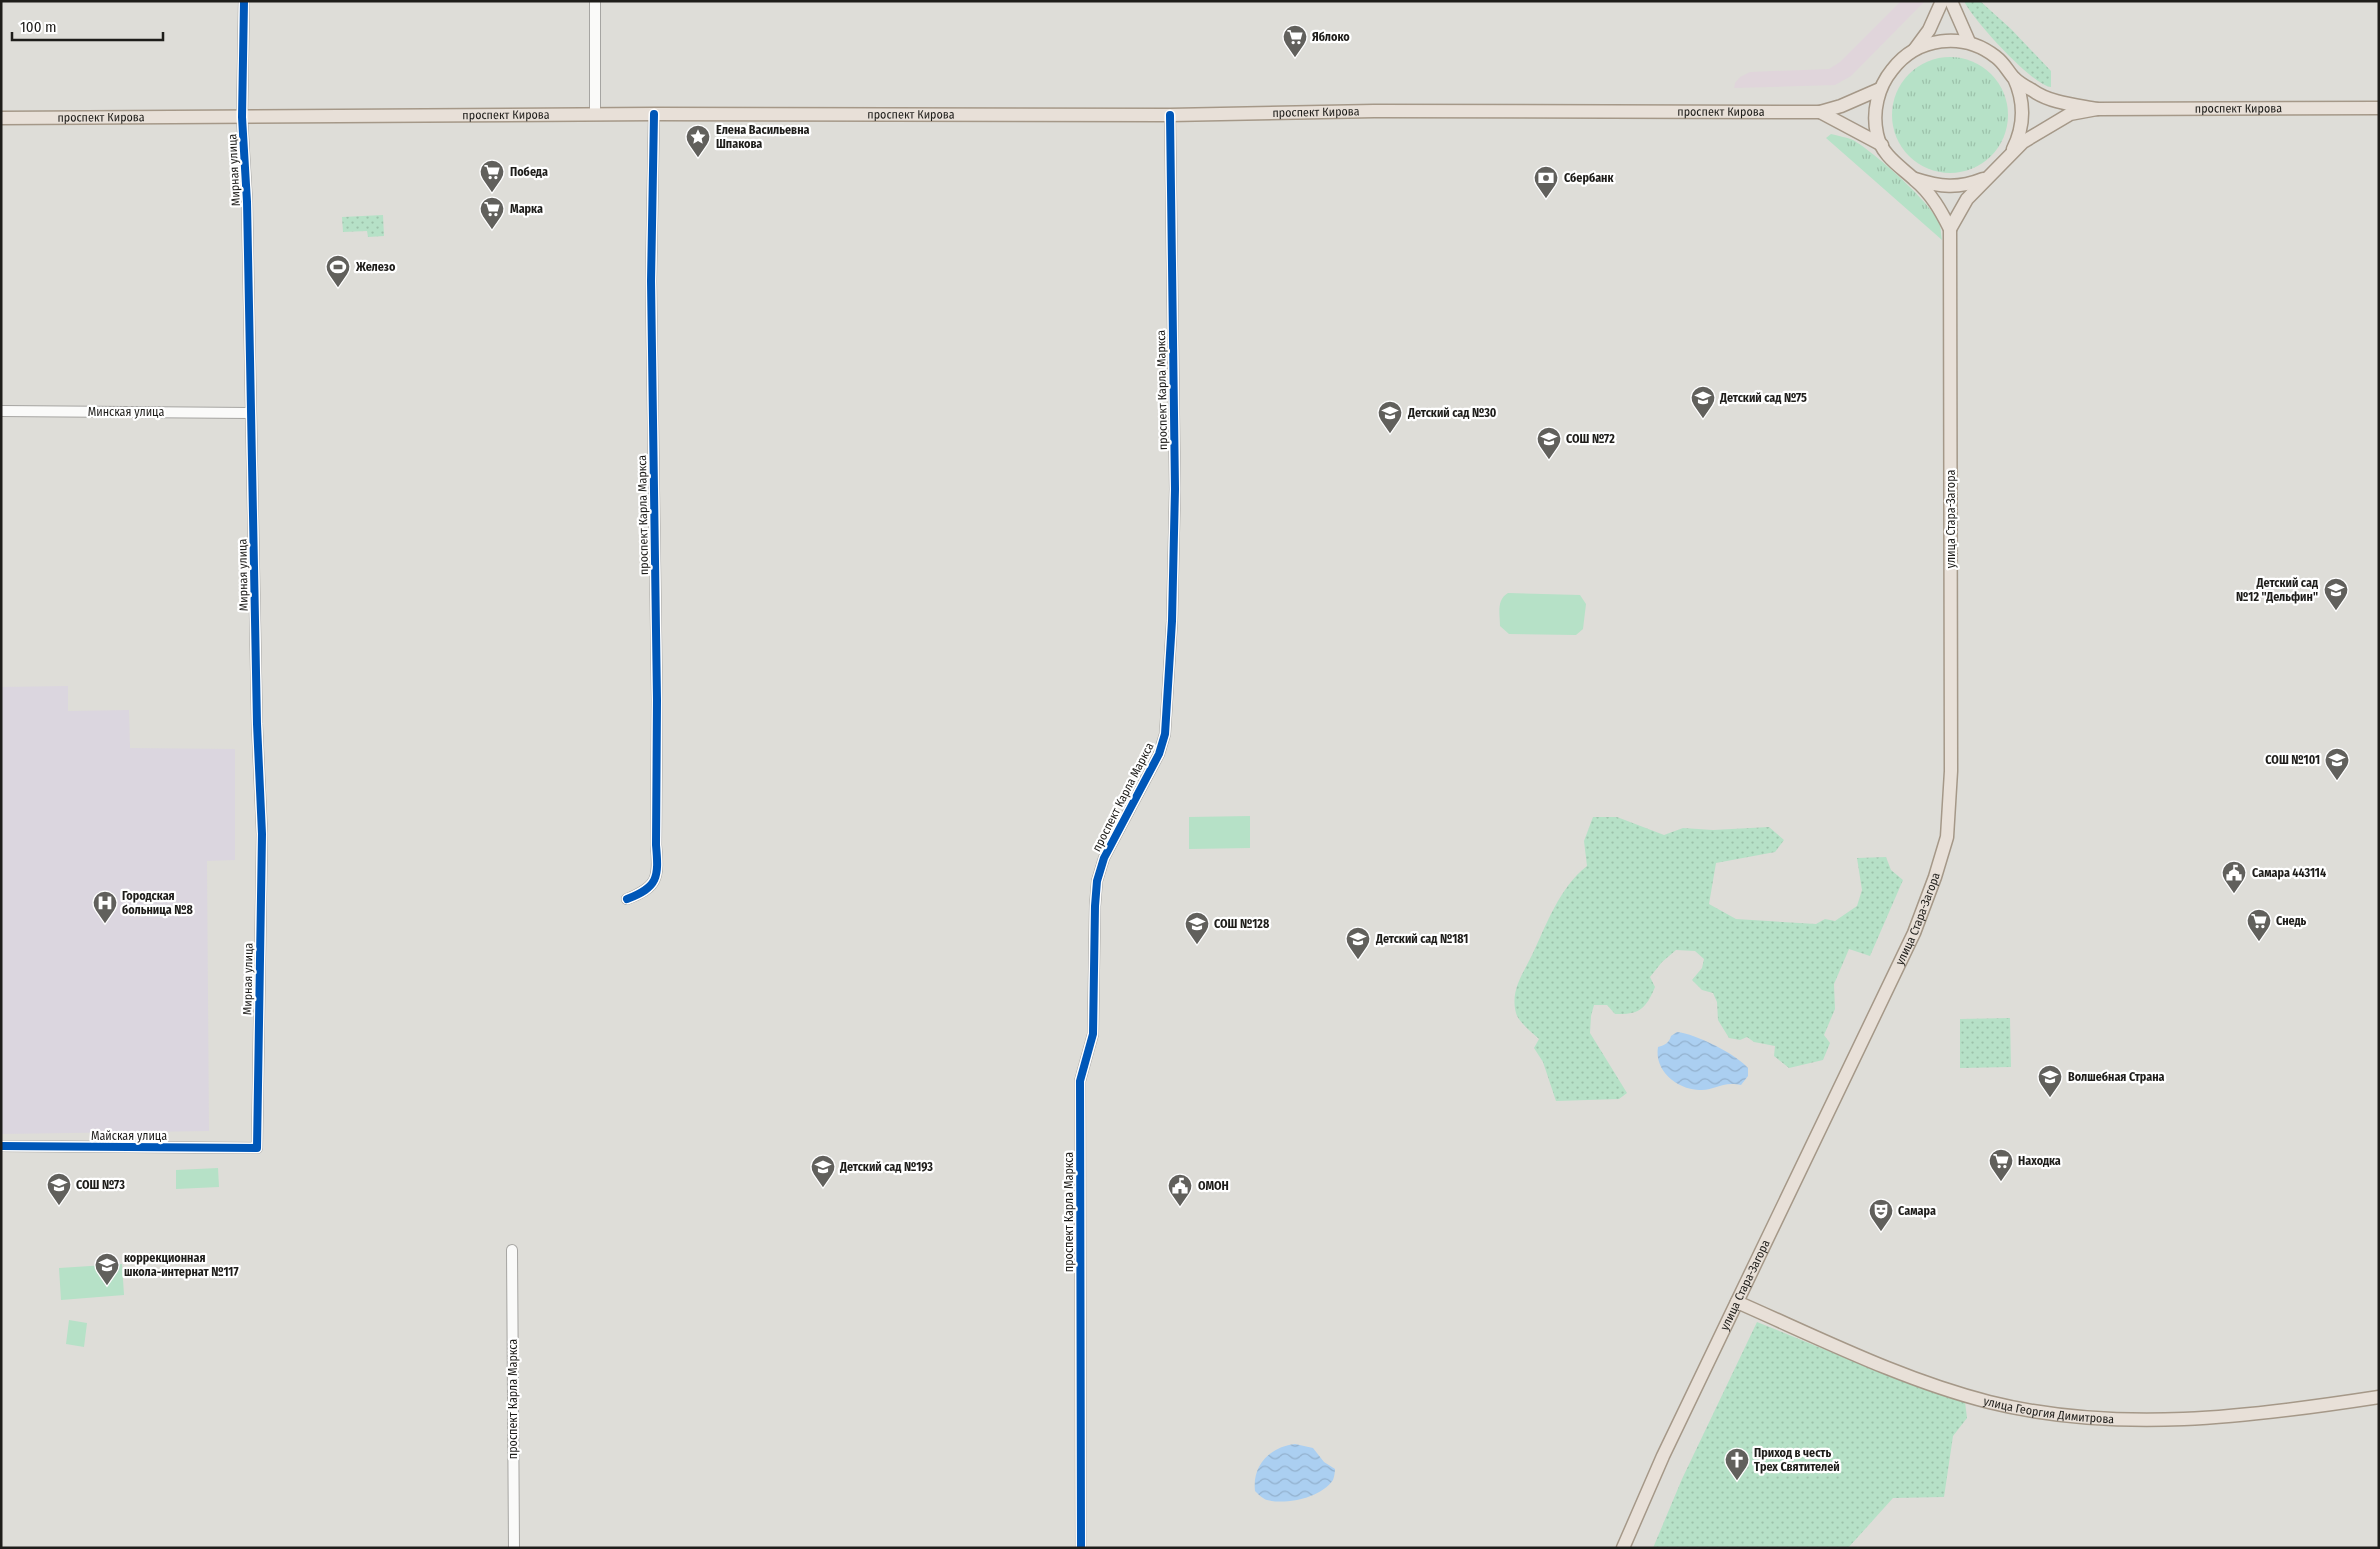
<svg xmlns="http://www.w3.org/2000/svg" width="2380" height="1549" font-family="'Fira Sans Condensed',sans-serif">
<defs>
<pattern id="grass-tufts" width="24" height="20" patternUnits="userSpaceOnUse" patternTransform="scale(1.25)"><rect width="24" height="20" fill="#b6e1c7"/><path d="M3 7l-1-3M5 7V3M7 7l1-3M15 17l-1-3M17 17v-4M19 17l1-3" fill="none" stroke="#9cc1aa"/></pattern>
<pattern id="park-dots" width="8" height="8" patternUnits="userSpaceOnUse" patternTransform="scale(1.25)"><rect width="8" height="8" fill="#b6e1c7"/><path d="M2 2h.1M6 6h.1" fill="none" stroke="#9cc1aa" stroke-width="1.8" stroke-linecap="round"/></pattern>
<pattern id="water-waves" width="16" height="10" patternUnits="userSpaceOnUse" patternTransform="scale(1.25)"><rect width="16" height="10" fill="#abcff1"/><path d="M0 5q4-4 8 0t8 0" fill="none" stroke="#93b1ce"/></pattern>
</defs>
<rect width="100%" height="100%" fill="#deddd8"/>
<polygon fill="#e0d5db" points="1901,1 1925,1 1851,76 1835,85 1734,88 1735,83 1740,77 1750,72 1829,69 1840,62"/>
<polygon fill="#dbd6df" points="68,686 68,711 129,710 130,748 235,749 235,860 207,861 209,1131 1,1134 1,687"/>
<g fill="url(#grass-tufts)">
<circle cx="1950" cy="115" r="58"/>
<path d="M1831,134C1838,136 1846,137 1853,140C1874,152 1928,200 1939,222C1941,227 1941,235 1942,240L1826,138Z"/>
</g>
<g fill="url(#park-dots)">
<path d="M1964,1H1980L2011,29L2051,71V87C2034,87 1972,19 1964,1Z"/>
<polygon points="383,215 384,236 368,237 367,231 343,232 342,217"/>
<path d="M1593,817H1617L1664,835L1683,828L1713,830L1769,827L1784,840L1775,852L1716,863L1709,904L1736,919L1816,924L1825,919L1835,921L1857,906L1862,890L1857,858L1886,857L1891,870L1903,880L1870,956L1849,949L1834,984L1835,1009L1824,1035L1830,1043L1823,1060L1789,1068L1774,1056L1775,1046L1754,1042L1747,1037L1740,1040L1729,1038L1718,1020L1717,1002L1713,993L1702,990L1692,980L1702,968L1704,959L1695,951L1676,950L1662,962L1650,977L1655,987C1646,1009 1639,1015 1615,1014L1607,1005H1594L1591,1016L1590,1033L1627,1093L1619,1099L1556,1101L1543,1062L1534,1048L1539,1039C1532,1032 1518,1022 1516,1013C1510,990 1523,974 1532,955C1547,924 1559,888 1587,866L1584,841Z"/>
<polygon points="2010,1018 2011,1067 1960,1068 1960,1019"/>
<polygon points="1757,1322 1902,1381 1965,1402 1967,1418 1953,1436 1944,1497 1893,1498 1848,1548 1653,1548 1682,1479"/>
</g>
<g fill="#b6e1c7">
<path d="M1508,593L1580,595L1586,604L1583,629L1576,635L1509,634L1500,626C1500,614 1496,600 1508,593Z"/>
<polygon points="1250,816 1250,848 1189,849 1189,817"/>
<polygon points="218,1168 219,1187 176,1189 176,1170"/>
<polygon points="122,1264 124,1295 61,1300 59,1268"/>
<polygon points="69,1320 87,1323 84,1347 66,1344"/>
</g>
<g fill="url(#water-waves)">
<path d="M1677,1032C1696,1034 1736,1054 1748,1068V1076L1741,1085C1720,1081 1716,1091 1699,1090C1676,1089 1654,1070 1658,1047C1665,1045 1669,1043 1671,1036Z"/>
<path d="M1295,1444L1313,1448L1324,1462L1335,1469C1335,1472 1334,1478 1333,1480C1321,1498 1286,1505 1267,1500C1263,1499 1258,1494 1255,1491C1252,1465 1270,1447 1295,1444Z"/>
</g>
<g fill="none" stroke-linecap="round" stroke-linejoin="round">
<defs>
<g id="minor">
<polyline points="595,1 595,115"/>
<polyline points="1,411 251,413"/>
<path d="M627,899C658,887 659,878 656,845L657,700L651,281L654,114"/>
<polyline points="1,1146 257,1148 262,834 257,724 247,202 242,117 244,1"/>
<polyline points="512,1250 514,1548"/>
<polyline points="1081,1548 1080,1081 1093,1034 1095,906 1097,881 1104,858 1159,754 1165,734 1172,621 1175,489 1170,115"/>
</g>
<g id="major">
<polyline points="1951,1 1969,42"/>
<polyline points="1915,49 1929,30 1942,1"/>
<polyline points="1820,112 1882,145"/>
<path id="s1" d="M1,118L654,114L1170,115L1374,111L1820,112L1841,106L1880,89"/>
<path d="M2013,149C2025,125 2025,102 2014,78"/>
<path d="M1915,179C1940,187 1958,189 1983,179"/>
<path id="s2" d="M1950,229L1967,199L2023,142L2070,114L2097,109L2379,108"/>
<path id="s3" d="M1737,1302C1819,1338 1902,1380 1989,1402C2117,1434 2250,1417 2379,1397"/>
<path id="s4" d="M1623,1548L1663,1456L1914,933L1935,877L1947,837L1951,771L1950,229C1941,211 1931,193 1915,180C1901,167 1881,155 1877,134C1872,112 1878,87 1892,70C1917,37 1963,31 1996,57C2004,63 2007,70 2013,77C2018,82 2026,87 2032,90C2050,103 2076,105 2097,109"/>
</g>
</defs>
<use href="#minor" stroke="#a6a5a2" stroke-width="12"/>
<use href="#major" stroke="#a59888" stroke-width="15"/>
<use href="#minor" stroke="#fafaf9" stroke-width="10"/>
<use href="#major" stroke="#e8e0d8" stroke-width="12"/>
<defs>
<g id="cycleway">
<path d="M627,899C658,887 659,878 656,845L657,700L651,281L654,114"/>
<polyline points="1,1146 257,1148 262,834 257,724 247,202 242,117 244,1"/>
<polyline points="1081,1548 1080,1081 1093,1034 1095,906 1097,881 1104,858 1159,754 1165,734 1172,621 1175,489 1170,115"/>
</g>
</defs>
<use href="#cycleway" stroke="#fff" stroke-width="11"/>
<use href="#cycleway" stroke="#0057b8" stroke-width="8"/>
</g>
<defs>
<symbol id="supermarket-pin" viewBox="-11 -11 22 30"><path d="M0 17L-7.5 6A9.5 9.5 0 1 1 7.5 6Z" fill="#61605c" stroke="#fff"/><path d="M-6-5.5h2.5l.6 2H6L4.5 2H-2.5L-4.4-4H-6ZM-1.5 3.2a1.3 1.3 0 1 0 .1 0ZM3 3.2a1.3 1.3 0 1 0 .1 0Z" fill="#fff"/></symbol>
<symbol id="sight-pin" viewBox="-11 -11 22 30"><path d="M0 17L-7.5 6A9.5 9.5 0 1 1 7.5 6Z" fill="#61605c" stroke="#fff"/><path d="M0-6L1.8-2.2L6-1.7L2.9 1.2L3.7 5.4L0 3.3L-3.7 5.4L-2.9 1.2L-6-1.7L-1.8-2.2Z" fill="#fff"/></symbol>
<symbol id="bank-pin" viewBox="-11 -11 22 30"><path d="M0 17L-7.5 6A9.5 9.5 0 1 1 7.5 6Z" fill="#61605c" stroke="#fff"/><path d="M-6-4H6V4H-6ZM0-2.3a2.3 2.3 0 1 0 0 4.6a2.3 2.3 0 1 0 0-4.6Z" fill="#fff"/></symbol>
<symbol id="stadium-pin" viewBox="-11 -11 22 30"><path d="M0 17L-7.5 6A9.5 9.5 0 1 1 7.5 6Z" fill="#61605c" stroke="#fff"/><path d="M0-5a6.5 5 0 1 0 0 10a6.5 5 0 1 0 0-10ZM-3.5-1.8h7v3.6h-7Z" fill="#fff"/></symbol>
<symbol id="school-pin" viewBox="-11 -11 22 30"><path d="M0 17L-7.5 6A9.5 9.5 0 1 1 7.5 6Z" fill="#61605c" stroke="#fff"/><path d="M0-5L7-2L0 1L-7-2ZM-4 1L0 2.5L4 1V4Q0 6-4 4Z" fill="#fff"/></symbol>
<symbol id="civic-pin" viewBox="-11 -11 22 30"><path d="M0 17L-7.5 6A9.5 9.5 0 1 1 7.5 6Z" fill="#61605c" stroke="#fff"/><path d="M-.6-6.5H3V-4.5H.6V-3L4-1V1h2V6H-6V1h2V-1L-.6-3ZM-1.2 2.5V6h2.4V2.5Z" fill="#fff"/></symbol>
<symbol id="hospital-pin" viewBox="-11 -11 22 30"><path d="M0 17L-7.5 6A9.5 9.5 0 1 1 7.5 6Z" fill="#61605c" stroke="#fff"/><path d="M-5-5h3v3.5h4V-5h3V5h-3V1.5h-4V5h-3Z" fill="#fff"/></symbol>
<symbol id="theatre-pin" viewBox="-11 -11 22 30"><path d="M0 17L-7.5 6A9.5 9.5 0 1 1 7.5 6Z" fill="#61605c" stroke="#fff"/><path d="M-5-5.5Q0-4 5-5.5V0Q5 5 0 6Q-5 5-5 0ZM-3.3-2.5H-1v1.5H-3.3ZM1-2.5H3.3v1.5H1ZM-2.8 1Q0 5.5 2.8 1Z" fill="#fff"/></symbol>
<symbol id="church-pin" viewBox="-11 -11 22 30"><path d="M0 17L-7.5 6A9.5 9.5 0 1 1 7.5 6Z" fill="#61605c" stroke="#fff"/><path d="M-1.2-6h2.4v3.5h3.3v2.4h-3.3V6h-2.4V-.1h-3.3v-2.4h3.3Z" fill="#fff"/></symbol>
</defs>
<g fill-rule="evenodd">
<use href="#supermarket-pin" x="1281" y="23" width="28" height="38"/>
<use href="#sight-pin" x="684" y="123" width="28" height="38"/>
<use href="#supermarket-pin" x="478" y="158" width="28" height="38"/>
<use href="#bank-pin" x="1532" y="164" width="28" height="38"/>
<use href="#supermarket-pin" x="478" y="195" width="28" height="38"/>
<use href="#stadium-pin" x="324" y="253" width="28" height="38"/>
<use href="#school-pin" x="1689" y="384" width="28" height="38"/>
<use href="#school-pin" x="1376" y="399" width="28" height="38"/>
<use href="#school-pin" x="1535" y="425" width="28" height="38"/>
<use href="#school-pin" x="2322" y="576" width="28" height="38"/>
<use href="#school-pin" x="2323" y="746" width="28" height="38"/>
<use href="#civic-pin" x="2220" y="859" width="28" height="38"/>
<use href="#hospital-pin" x="91" y="889" width="28" height="38"/>
<use href="#supermarket-pin" x="2245" y="907" width="28" height="38"/>
<use href="#school-pin" x="1183" y="910" width="28" height="38"/>
<use href="#school-pin" x="1344" y="925" width="28" height="38"/>
<use href="#school-pin" x="2036" y="1063" width="28" height="38"/>
<use href="#supermarket-pin" x="1987" y="1147" width="28" height="38"/>
<use href="#school-pin" x="809" y="1153" width="28" height="38"/>
<use href="#school-pin" x="45" y="1171" width="28" height="38"/>
<use href="#civic-pin" x="1166" y="1172" width="28" height="38"/>
<use href="#theatre-pin" x="1867" y="1197" width="28" height="38"/>
<use href="#school-pin" x="93" y="1251" width="28" height="38"/>
<use href="#church-pin" x="1723" y="1446" width="28" height="38"/>
</g>
<g text-anchor="middle" stroke-width="4.5" stroke-linejoin="round" paint-order="stroke">
<g font-size="12" font-weight="bold" fill="#1e1d1a" stroke="#fff" text-anchor="start">
<text x="1312" y="41">Яблоко</text>
<text x="716" y="134">Елена Васильевна<tspan x="716" dy="14">Шпакова</tspan></text>
<text x="510" y="176">Победа</text>
<text x="1564" y="182">Сбербанк</text>
<text x="510" y="213">Марка</text>
<text x="356" y="271">Железо</text>
<text x="1720" y="402">Детский сад №75</text>
<text x="1408" y="417">Детский сад №30</text>
<text x="1566" y="443">СОШ №72</text>
<text x="2318" y="587" text-anchor="end">Детский сад<tspan x="2318" dy="14">№12 "Дельфин"</tspan></text>
<text x="2320" y="764" text-anchor="end">СОШ №101</text>
<text x="2252" y="877">Самара 443114</text>
<text x="122" y="900">Городская<tspan x="122" dy="14">больница №8</tspan></text>
<text x="2276" y="925">Снедь</text>
<text x="1214" y="928">СОШ №128</text>
<text x="1376" y="943">Детский сад №181</text>
<text x="2068" y="1081">Волшебная Страна</text>
<text x="2018" y="1165">Находка</text>
<text x="840" y="1171">Детский сад №193</text>
<text x="76" y="1189">СОШ №73</text>
<text x="1198" y="1190">ОМОН</text>
<text x="1898" y="1215">Самара</text>
<text x="124" y="1262">коррекционная<tspan x="124" dy="14">школа-интернат №117</tspan></text>
<text x="1754" y="1457">Приход в честь<tspan x="1754" dy="14">Трех Святителей</tspan></text>
</g>
<g font-size="12" fill="#1e1d1a" stroke="#fff">
<text dy="4" stroke="none"><textPath href="#s2" startOffset="338">проспект Кирова</textPath></text>
<text dy="4" stroke="none"><textPath href="#s1" startOffset="1720">проспект Кирова</textPath></text>
<text dy="4" stroke="none"><textPath href="#s1" startOffset="1315">проспект Кирова</textPath></text>
<text dy="4" stroke="none"><textPath href="#s1" startOffset="910">проспект Кирова</textPath></text>
<text dy="4" stroke="none"><textPath href="#s1" startOffset="505">проспект Кирова</textPath></text>
<text dy="4" stroke="none"><textPath href="#s1" startOffset="100">проспект Кирова</textPath></text>
<text transform="translate(234 170) rotate(-93)" y="4">Мирная улица</text>
<text transform="translate(1162 390) rotate(-91)" y="4">проспект Карла Маркса</text>
<text x="126" y="416">Минская улица</text>
<text transform="translate(643 515) rotate(-91)" y="4">проспект Карла Маркса</text>
<text transform="translate(1951 519) rotate(-90)" y="4">улица Стара-Загора</text>
<text transform="translate(243 575) rotate(-91)" y="4">Мирная улица</text>
<text transform="translate(1123 797) rotate(-63)" y="4">проспект Карла Маркса</text>
<text dy="4" stroke="none"><textPath href="#s4" startOffset="695">улица Стара-Загора</textPath></text>
<text transform="translate(248 979) rotate(-89)" y="4">Мирная улица</text>
<text x="129" y="1140">Майская улица</text>
<text transform="translate(1069 1212) rotate(-90)" y="4">проспект Карла Маркса</text>
<text dy="4" stroke="none"><textPath href="#s4" startOffset="290">улица Стара-Загора</textPath></text>
<text transform="translate(513 1399) rotate(-90)" y="4">проспект Карла Маркса</text>
<text dy="4" stroke="none"><textPath href="#s3" startOffset="332">улица Георгия Димитрова</textPath></text>
</g>
</g>
<rect width="2380" height="1549" fill="none" stroke="#1e1d1a" stroke-width="5"/>
<path d="M12 32v8h151v-8" fill="none" stroke="#1e1d1a" stroke-width="2.5"/>
<text x="20" y="32" font-size="15" fill="#1e1d1a" stroke="#ffffff" stroke-width="4" paint-order="stroke">100 m</text>
</svg>
